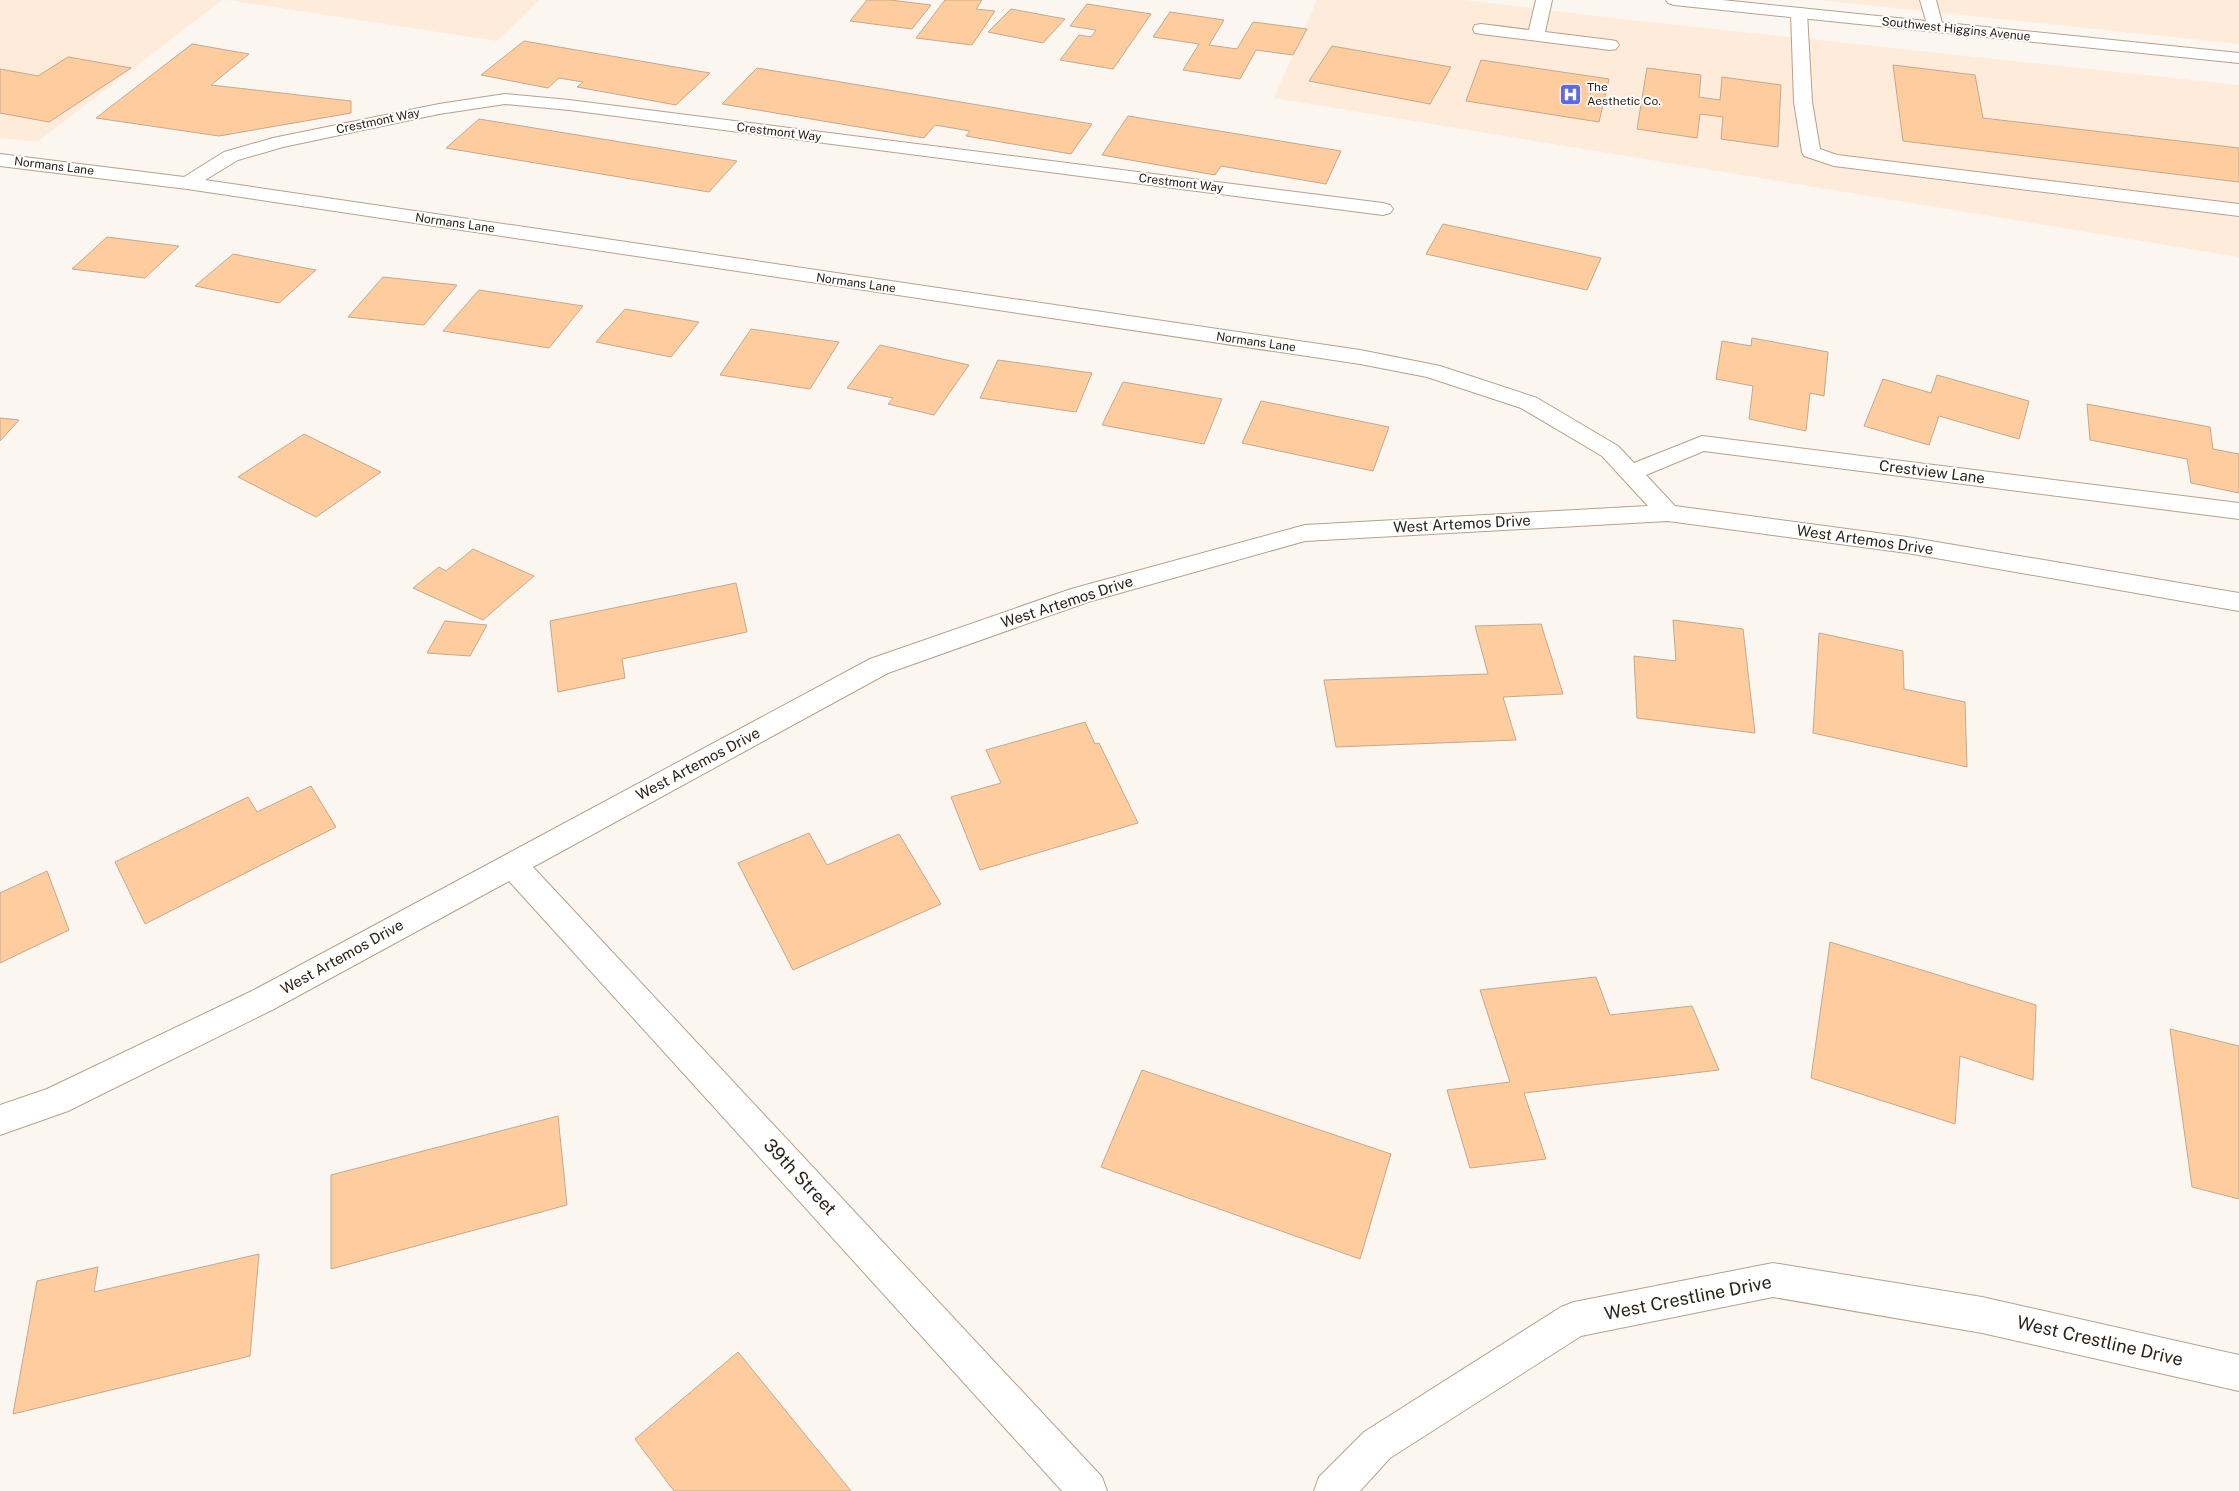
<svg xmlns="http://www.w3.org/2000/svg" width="2239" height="1491" font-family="'Public Sans',sans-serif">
<rect width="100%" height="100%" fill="#fcf6f1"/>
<g fill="#feebd9">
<polygon points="0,0 222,0 37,142 0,138"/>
<polygon points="227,0 539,0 497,41"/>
<polygon points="1317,0 1464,0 1639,21 2239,85 2239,257 1274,98"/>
<polygon points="1818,0 2239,0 2239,44"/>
</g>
<g fill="#ffcd9d" stroke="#c1a991">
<polygon points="867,0 890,0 931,5 912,29 850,21"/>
<polygon points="945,0 982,0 976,9 995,11 972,45 916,38"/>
<polygon points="1087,4 1151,14 1113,69 1060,60 1079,35 1091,37 1096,30 1070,26"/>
<polygon points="1011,9 1065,19 1043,43 988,32"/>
<polygon points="1170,12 1224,20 1209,45 1237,49 1253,22 1307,29 1293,55 1256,50 1240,79 1183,70 1199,44 1153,37"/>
<polygon points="524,41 710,73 676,105 577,87 583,82 559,78 548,88 481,75"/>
<polygon points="192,44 249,54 211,85 351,101 351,113 219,136 96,118"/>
<polygon points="1332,46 1451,67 1430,104 1309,81"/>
<polygon points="68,57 131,68 49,122 0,113 0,69 38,76"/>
<polygon points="1481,60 1609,79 1599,122 1466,101"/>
<polygon points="1893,65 1975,75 1983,118 2239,148 2239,182 1903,141"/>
<polygon points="757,68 1092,124 1071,154 966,136 970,131 935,125 924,138 722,104"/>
<polygon points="1647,68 1701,75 1699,97 1720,100 1722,77 1781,85 1778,147 1721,139 1723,117 1700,114 1697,138 1637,129"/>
<polygon points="1128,116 1341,151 1326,184 1221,166 1215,175 1102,155"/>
<polygon points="479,119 737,161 709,192 446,148"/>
<polygon points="1443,224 1601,258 1587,290 1426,254"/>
<polygon points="107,237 179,246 145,278 72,269"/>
<polygon points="233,254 316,270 279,303 195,286"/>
<polygon points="383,277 457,285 424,325 348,317"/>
<polygon points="479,290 583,306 549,348 443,331"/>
<polygon points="625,309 699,322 671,357 596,342"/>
<polygon points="751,329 839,342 810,389 720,375"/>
<polygon points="1752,338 1828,352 1824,396 1810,393 1806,431 1749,419 1753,386 1716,379 1722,341 1751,346"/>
<polygon points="880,345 969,365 934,415 888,404 893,398 847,388"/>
<polygon points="998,360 1092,373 1076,412 980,398"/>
<polygon points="1937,375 2029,401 2019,439 1939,416 1929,445 1864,426 1883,379 1931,393"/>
<polygon points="1123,382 1222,399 1204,444 1102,425"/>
<polygon points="1261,401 1389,427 1373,471 1242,443"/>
<polygon points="2087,404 2210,427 2213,449 2239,454 2239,493 2191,483 2187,459 2090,440"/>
<polygon points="0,418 19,420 0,441"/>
<polygon points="304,434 381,472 316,517 238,477"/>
<polygon points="473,549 534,576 483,620 413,588 439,567 446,571"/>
<polygon points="736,583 747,632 622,659 625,678 558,692 550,621"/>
<polygon points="1673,620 1743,629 1755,733 1637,718 1634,656 1676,661"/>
<polygon points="445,621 487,625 470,656 427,653"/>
<polygon points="1541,624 1563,694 1503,697 1516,740 1336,747 1324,680 1488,674 1475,626"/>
<polygon points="1819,633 1903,651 1904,689 1965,702 1967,767 1813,733"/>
<polygon points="1085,722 1095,744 1099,743 1138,823 980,870 951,797 1001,783 986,750"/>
<polygon points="311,786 336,827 145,924 115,862 248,797 257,812"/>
<polygon points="809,833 827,865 899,834 941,904 793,970 738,863"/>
<polygon points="47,871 69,930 0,963 0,893"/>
<polygon points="1830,942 2036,1005 2033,1080 1960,1056 1955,1124 1811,1078"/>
<polygon points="1596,977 1610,1015 1692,1006 1719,1070 1524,1093 1546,1159 1470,1168 1447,1090 1510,1082 1480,990"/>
<polygon points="2170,1029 2239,1046 2239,1199 2192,1187"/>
<polygon points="1142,1070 1391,1154 1360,1259 1101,1167"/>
<polygon points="558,1116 567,1205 331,1269 331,1175"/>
<polygon points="259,1254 250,1356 13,1414 37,1281 98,1267 94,1292"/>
<polygon points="738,1352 851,1491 674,1491 635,1439"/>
</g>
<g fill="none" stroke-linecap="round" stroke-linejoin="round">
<defs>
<g id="lane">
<polygon points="1536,0 1552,0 1545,32 1610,40 1616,41 1619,45 1616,49 1610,50 1481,34 1475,33 1473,29 1475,25 1481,24 1529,30"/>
<polygon points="1920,0 1936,0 1943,27 1941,31 1929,31"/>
<polygon points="1799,8 1805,9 1807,13 1812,102 1820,149 1837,155 2239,204 2239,216 1834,166 1804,156 1802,152 1794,102 1791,13 1793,9"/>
</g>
<g id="street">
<polygon points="505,94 569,100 1383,203 1390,205 1393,209 1390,213 1383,215 569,110 505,104 439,114 283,147 238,160 205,180 1360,350 1440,366 1537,398 1618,446 1634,463 1702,436 2239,503 2239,519 1704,451 1646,475 1675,506 1907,537 2239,593 2239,611 1907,553 1668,521 1305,541 1088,602 888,673 533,867 1102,1477 1107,1491 1062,1491 509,881 274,1009 68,1111 0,1135 0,1105 47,1089 252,991 870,659 1071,589 1305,525 1648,506 1602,456 1521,408 1427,377 1360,364 187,189 0,166 0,154 184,177 224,152 273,138 439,104"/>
<polygon points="1773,1263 1982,1297 2239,1355 2239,1391 1982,1333 1773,1297 1581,1336 1390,1458 1360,1491 1314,1491 1319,1477 1364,1432 1561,1307 1574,1302"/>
</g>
<polygon id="secondary" points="1666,0 1722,0 2239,53 2239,63 1674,5 1668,3"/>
</defs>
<use href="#lane" stroke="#b9a089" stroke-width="2"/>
<use href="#street" stroke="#b9a089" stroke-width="2"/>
<use href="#secondary" stroke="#b9a089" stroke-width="2"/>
<use href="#lane" fill="#fff" fill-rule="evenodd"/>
<use href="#street" fill="#fff" fill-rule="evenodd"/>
<use href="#secondary" fill="#fff" fill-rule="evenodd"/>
</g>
<defs>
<symbol id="hospital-square" viewBox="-11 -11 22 22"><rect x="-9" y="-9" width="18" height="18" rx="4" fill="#5f69e1" stroke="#fff"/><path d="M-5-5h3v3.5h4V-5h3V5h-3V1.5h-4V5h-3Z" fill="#fff"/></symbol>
</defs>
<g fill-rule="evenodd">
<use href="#hospital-square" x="1558" y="82" width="25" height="25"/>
</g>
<g text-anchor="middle" stroke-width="4" stroke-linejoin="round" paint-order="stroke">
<g font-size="12" fill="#2c231a" stroke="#fff">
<text transform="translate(1956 29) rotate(6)" y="4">Southwest Higgins Avenue</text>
<text transform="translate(378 121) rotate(-12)" y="4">Crestmont Way</text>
<text transform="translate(779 132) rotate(7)" y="4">Crestmont Way</text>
<text transform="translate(54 166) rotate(7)" y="4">Normans Lane</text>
<text transform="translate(1181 183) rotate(7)" y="4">Crestmont Way</text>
<text transform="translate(455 223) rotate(8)" y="4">Normans Lane</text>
<text transform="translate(856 283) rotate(8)" y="4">Normans Lane</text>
<text transform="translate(1256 342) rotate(8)" y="4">Normans Lane</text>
</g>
<g font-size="12" fill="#2c231a" stroke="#fff" text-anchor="start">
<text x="1587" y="91">The<tspan x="1587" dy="14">Aesthetic Co.</tspan></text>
</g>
<g font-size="15" fill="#2c231a" stroke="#fff">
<text transform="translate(1932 472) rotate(7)" y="5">Crestview Lane</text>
<text transform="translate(1462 524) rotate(-3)" y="5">West Artemos Drive</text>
<text transform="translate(1865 540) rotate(8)" y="5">West Artemos Drive</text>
<text transform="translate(1067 602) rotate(-18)" y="5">West Artemos Drive</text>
<text transform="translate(698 764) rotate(-28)" y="5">West Artemos Drive</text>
<text transform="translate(342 957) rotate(-29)" y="5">West Artemos Drive</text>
</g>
<g font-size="18" fill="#2c231a" stroke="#fff">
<text transform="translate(800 1177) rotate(47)" y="6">39th Street</text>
<text transform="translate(1688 1298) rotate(-11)" y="6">West Crestline Drive</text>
<text transform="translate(2100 1341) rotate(13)" y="6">West Crestline Drive</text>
</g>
</g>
</svg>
